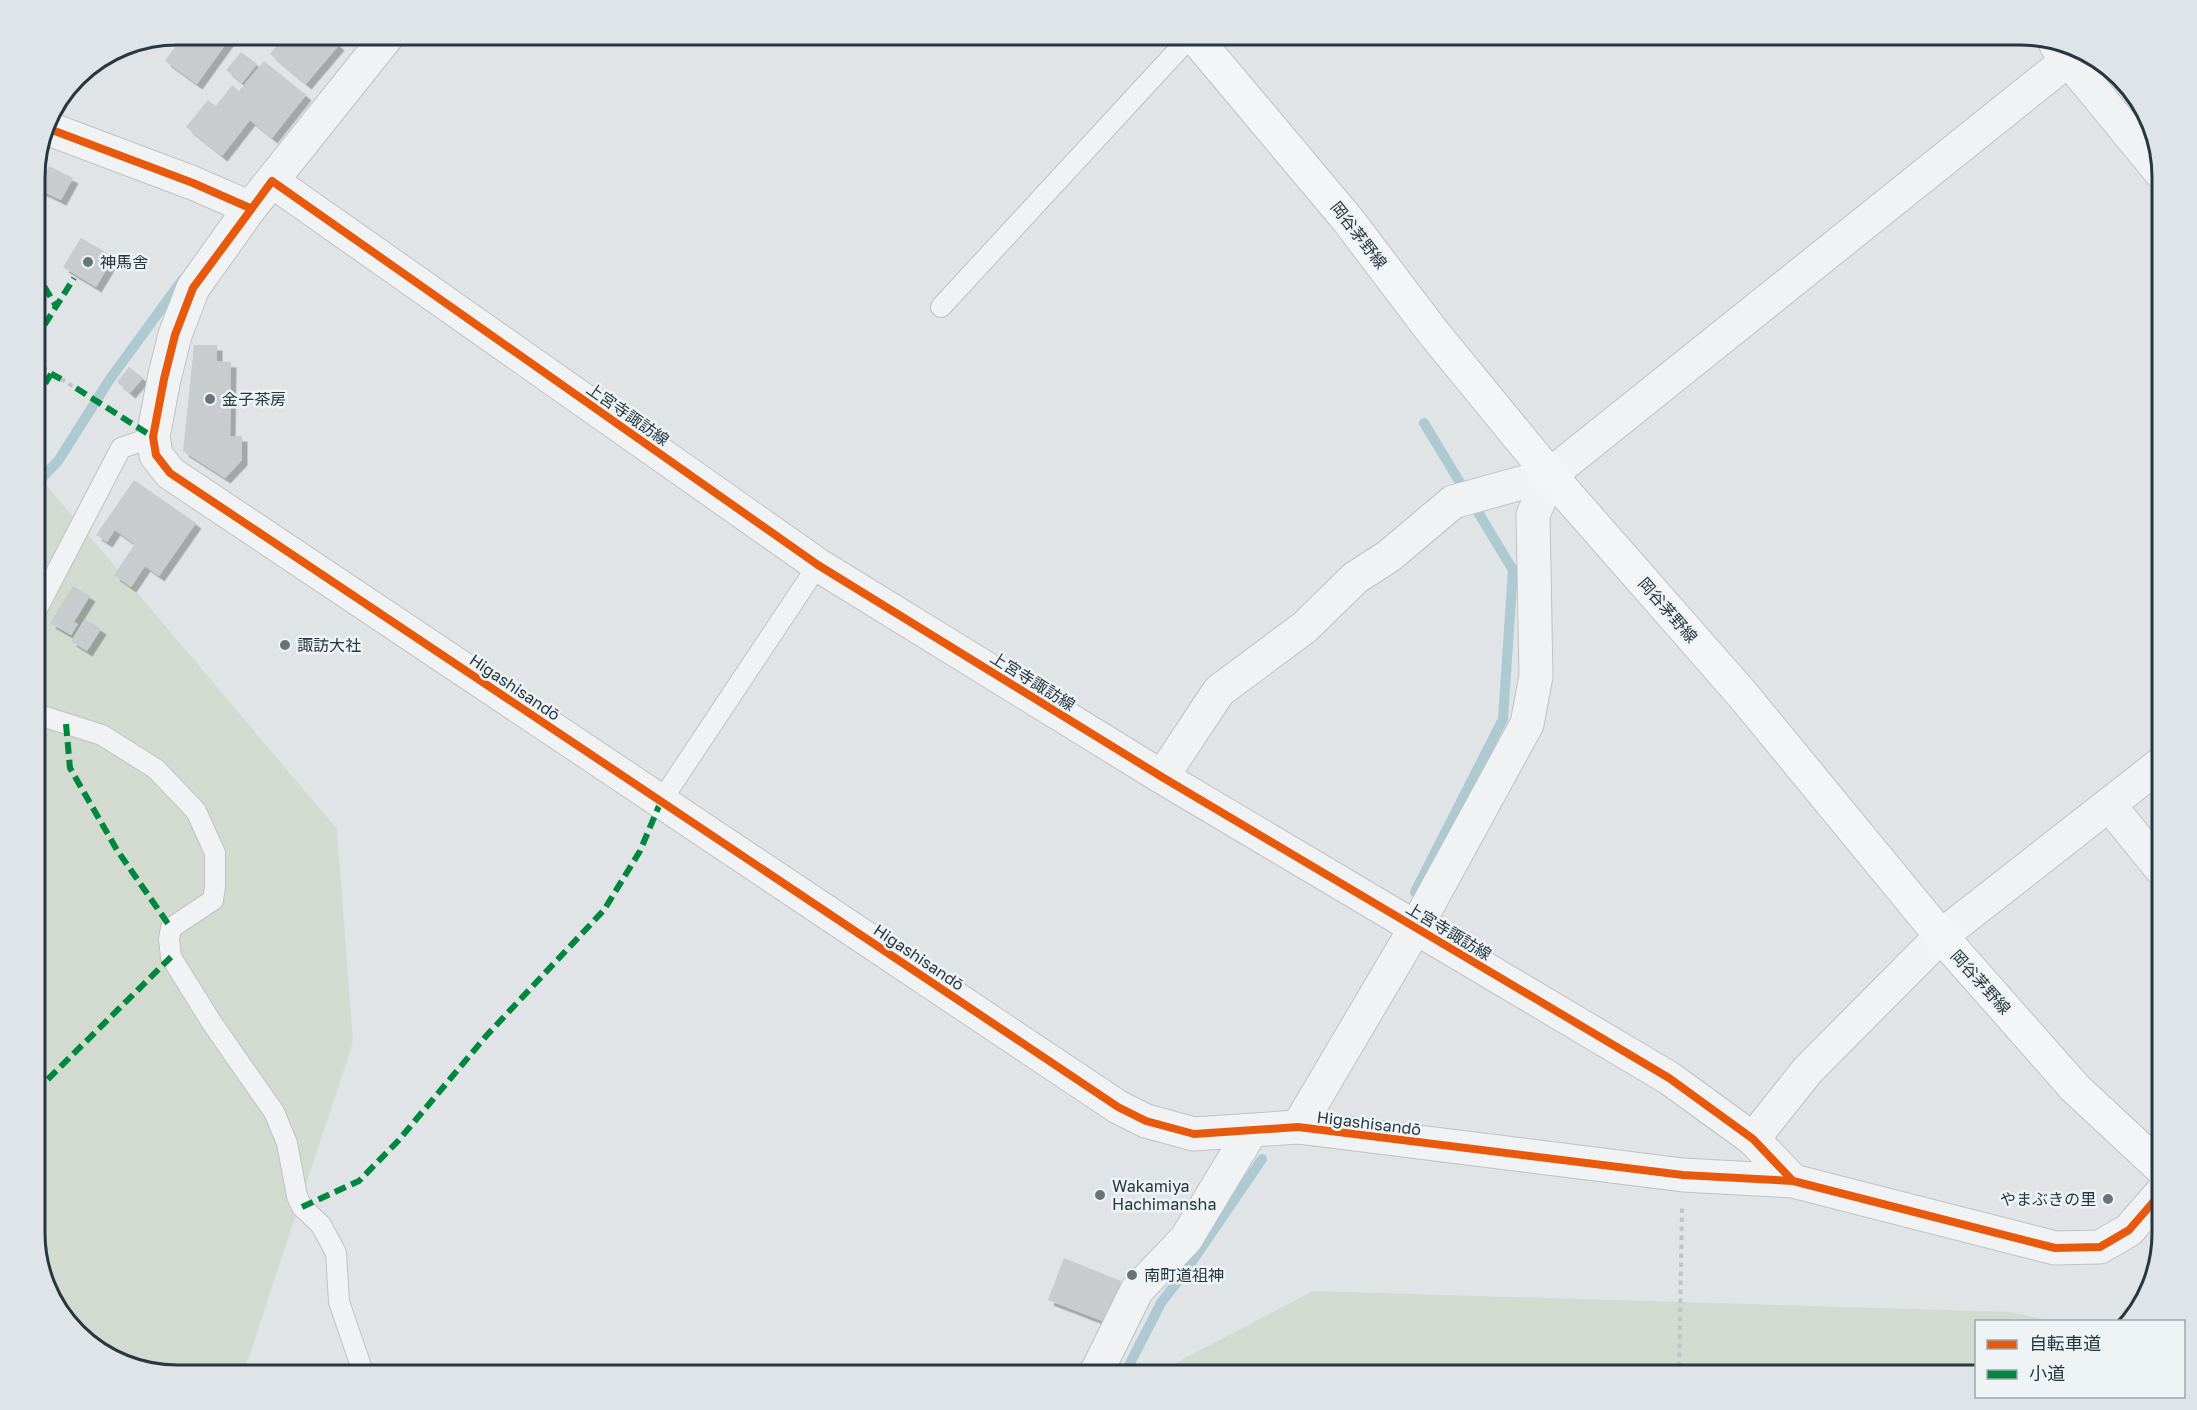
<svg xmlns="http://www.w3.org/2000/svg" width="2197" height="1410" font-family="'Golos Text','Noto Sans JP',sans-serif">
<defs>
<filter id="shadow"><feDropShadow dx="5.5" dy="5.5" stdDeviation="0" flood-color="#0004"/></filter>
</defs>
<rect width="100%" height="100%" fill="#e0e4e6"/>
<g fill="#d3dbd1">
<polygon points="35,472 337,829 353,1042 243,1375 177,1375 98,1352 54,1305 35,1242"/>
<polygon points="1313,1291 2012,1312 2049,1321 1976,1322 1976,1375 1159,1375 1183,1359"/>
</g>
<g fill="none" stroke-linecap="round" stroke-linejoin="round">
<g stroke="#adc9d2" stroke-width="10">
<polyline points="35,485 58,461 110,379 183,279"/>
<polyline points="1415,892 1503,719 1513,570 1424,423"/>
<polyline points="1124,1375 1161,1303 1187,1269 1262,1159"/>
</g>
</g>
<g fill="#c8ccce" filter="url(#shadow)">
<polygon points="184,34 233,34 197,84 165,61"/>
<polygon points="286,34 326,34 339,45 306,84 270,54"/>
<polygon points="241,52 257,64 242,83 226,70"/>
<polygon points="264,61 306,95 272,138 250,120 222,156 186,127 208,100 216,106 232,85 239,91"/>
<polygon points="49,166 73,178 61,200 38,189"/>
<polygon points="81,238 114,257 96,287 63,267"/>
<polygon points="194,345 217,345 217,361 231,362 230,436 242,436 242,460 225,478 183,451"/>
<polygon points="129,367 143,378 130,393 117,382"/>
<polygon points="134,480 196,523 159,576 145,566 131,587 114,575 135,544 115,530 107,542 96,535"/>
<polygon points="73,586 90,596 74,622 78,624 71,635 50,623"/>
<polygon points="85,619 101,629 87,651 71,641"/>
<polygon points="1064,1258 1121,1281 1105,1322 1048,1300"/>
</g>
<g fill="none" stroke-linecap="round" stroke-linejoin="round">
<defs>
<g id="lane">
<polyline points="941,307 1192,35"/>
<polyline points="35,613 121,448 153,437"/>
<polyline points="35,712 36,714 102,735 156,769 196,811 215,853 215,887 213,900 171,928 169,939 171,957 212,1023 274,1112 287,1143 297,1196 302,1207 321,1225 336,1253 339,1302 364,1375"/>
<polyline points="661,801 818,565"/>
</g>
<g id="street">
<polyline points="389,34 250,208 193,288 175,335 164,379 153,437 156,455 170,473 1118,1107 1146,1121 1194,1134 1298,1127 1683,1175 1793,1181 2055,1248 2100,1247 2129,1230 2162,1192"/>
<polyline points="2056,45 2162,174"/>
<polyline points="44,127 193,183 250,208"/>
<polyline points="272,181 818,565 1162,777 1669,1078 1753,1139 1793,1181"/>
<polyline points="1162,777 1219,691 1305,627 1355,578 1389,556 1453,502 1550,475 2078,52"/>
<polyline points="2110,806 2162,870"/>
<polyline points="1298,1127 1416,927 1527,724 1536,676 1533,515 1550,475"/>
<polyline points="1753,1139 1807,1071 1941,936 2162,763"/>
<polyline points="1095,1375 1137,1290 1186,1239 1251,1131"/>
</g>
<polyline id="primary" points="1192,34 1348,220 1432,331 1550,475 1742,694 1941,936 2075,1088 2162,1169"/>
</defs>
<use href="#lane" stroke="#bec2c4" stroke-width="22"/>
<use href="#street" stroke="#bec2c4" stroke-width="35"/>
<use href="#primary" stroke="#bdc1c4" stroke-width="35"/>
<g stroke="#c0c4c6" stroke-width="4" stroke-dasharray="4.5 4.5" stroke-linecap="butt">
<polyline points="61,379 76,388"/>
<polyline points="35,400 36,399"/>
<polyline points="1679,1375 1682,1208"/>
</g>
<use href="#lane" stroke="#f0f2f3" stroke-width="20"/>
<use href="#street" stroke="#f0f2f3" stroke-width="33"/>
<use href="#primary" stroke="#f4f5f6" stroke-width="33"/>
<g stroke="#00873e" stroke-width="6" stroke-dasharray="12 6" stroke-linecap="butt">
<polyline points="35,271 56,306"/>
<polyline points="35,340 74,278"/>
<polyline points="35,365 61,379"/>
<polyline points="76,388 153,437"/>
<polyline points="36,399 51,374"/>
<polyline points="66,724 70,768 117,850 171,928"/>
<polyline points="35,1092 171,957"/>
<polyline points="302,1207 359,1181 398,1141 487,1035 604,910 640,851 661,801"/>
</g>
<defs>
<g id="cycleway">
<polyline points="44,127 193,183 250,208"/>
<polyline points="1793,1181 1753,1139 1669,1078 1162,777 818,565 272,181 193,288 175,335 164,379 153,437 156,455 170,473 1118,1107 1146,1121 1194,1134 1298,1127 1683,1175 1793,1181 2055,1248 2100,1247 2129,1230 2162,1192"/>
</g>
</defs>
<use href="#cycleway" stroke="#eef3f6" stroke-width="11"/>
<use href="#cycleway" stroke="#e8590c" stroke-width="8"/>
</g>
<g fill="#68747a" stroke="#eef3f6" stroke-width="2">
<circle cx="88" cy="262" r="6"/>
<circle cx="210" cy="399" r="6"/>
<circle cx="285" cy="645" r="6"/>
<circle cx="1100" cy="1195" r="6"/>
<circle cx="2108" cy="1199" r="6"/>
<circle cx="1132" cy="1275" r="6"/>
</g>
<g text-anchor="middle" stroke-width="5" stroke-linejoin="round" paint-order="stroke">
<g font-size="16" fill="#273740" stroke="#eef3f6">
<text transform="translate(1359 235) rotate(52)" y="6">岡谷茅野線</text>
<text transform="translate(628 414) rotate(35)" y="6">上宮寺諏訪線</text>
<text transform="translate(1668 610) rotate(49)" y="6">岡谷茅野線</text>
<text transform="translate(1033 681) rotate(32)" y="6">上宮寺諏訪線</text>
<text transform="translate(515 687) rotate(34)" y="6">Higashisandō</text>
<text transform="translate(1449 931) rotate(31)" y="6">上宮寺諏訪線</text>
<text transform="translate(919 957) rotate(34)" y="6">Higashisandō</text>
<text transform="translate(1981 982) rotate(48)" y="6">岡谷茅野線</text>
<text transform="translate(1369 1123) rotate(7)" y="6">Higashisandō</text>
</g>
<g font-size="16" fill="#273740" stroke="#eef3f6" text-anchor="start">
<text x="100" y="268">神馬舎</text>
<text x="222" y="405">金子茶房</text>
<text x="297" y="651">諏訪大社</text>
<text x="1112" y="1192">Wakamiya<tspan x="1112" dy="18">Hachimansha</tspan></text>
<text x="2096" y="1205" text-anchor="end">やまぶきの里</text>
<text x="1144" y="1281">南町道祖神</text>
</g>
</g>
<path d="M0 0H2197V1410H0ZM177 45H2020A132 132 0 0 1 2152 177V1233A132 132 0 0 1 2020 1365H177A132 132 0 0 1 45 1233V177A132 132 0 0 1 177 45Z" fill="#dee4e7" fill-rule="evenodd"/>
<path fill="none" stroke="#273740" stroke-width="3" d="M177 45H2020A132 132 0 0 1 2152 177V1233A132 132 0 0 1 2020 1365H177A132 132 0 0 1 45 1233V177A132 132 0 0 1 177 45Z"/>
<rect x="1975" y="1320" width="210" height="78" fill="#eef3f6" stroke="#9ea8ad" stroke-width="1.5"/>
<rect x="1987" y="1340" width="30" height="9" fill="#e8590c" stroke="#9ea8ad" stroke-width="1.5"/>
<text x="2029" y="1350" font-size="18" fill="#273740">自転車道</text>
<rect x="1987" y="1370" width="30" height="9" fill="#00873e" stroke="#9ea8ad" stroke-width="1.5"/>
<text x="2029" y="1380" font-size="18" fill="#273740">小道</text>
</svg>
